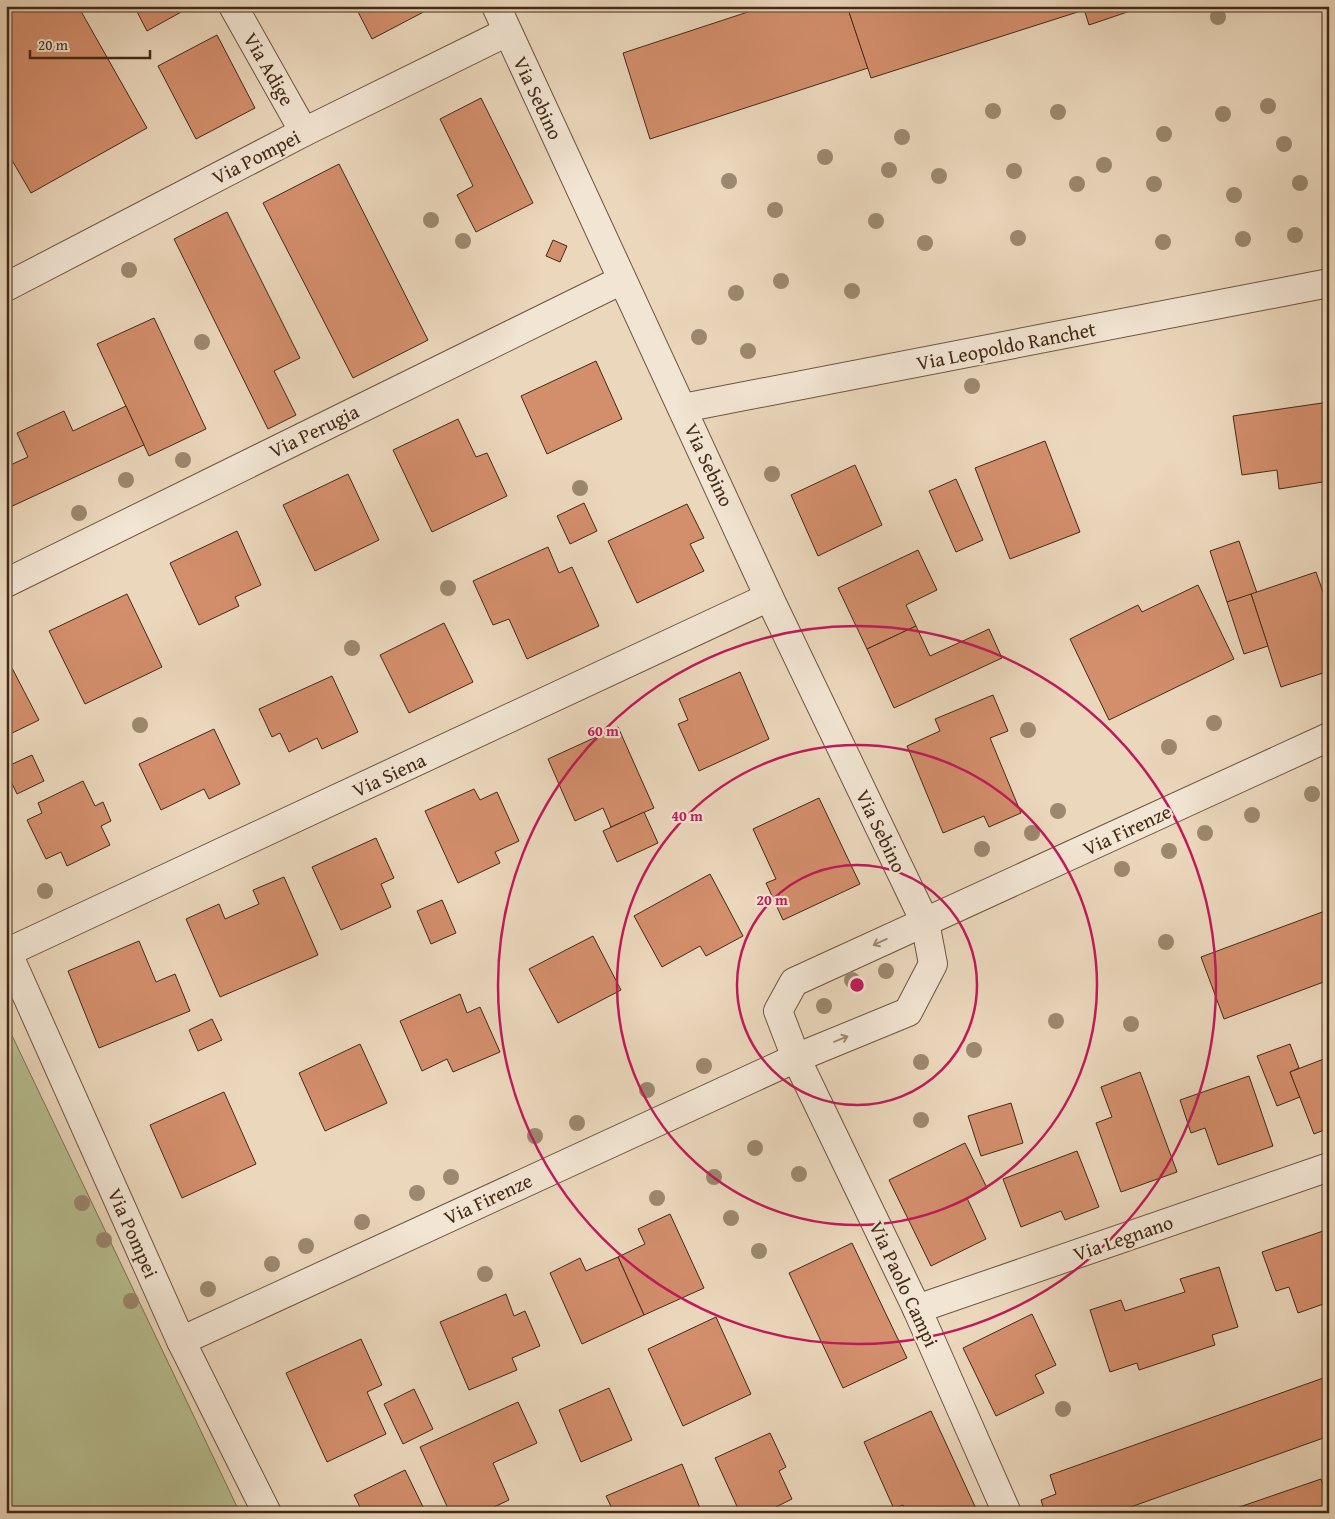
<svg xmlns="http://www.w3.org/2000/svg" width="1335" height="1519" font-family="'Gentium Book Plus',serif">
<rect width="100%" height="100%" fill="#ebd7bc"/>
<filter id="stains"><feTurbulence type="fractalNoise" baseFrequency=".004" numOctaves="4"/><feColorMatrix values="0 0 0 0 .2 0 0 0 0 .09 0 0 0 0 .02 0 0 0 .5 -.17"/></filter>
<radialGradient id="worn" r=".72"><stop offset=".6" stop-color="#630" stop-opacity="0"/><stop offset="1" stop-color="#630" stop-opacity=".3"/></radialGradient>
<polygon fill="#b7be91" stroke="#7d7453" points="6,1023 240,1513 6,1513"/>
<g fill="#d38e6c" stroke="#432a15">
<polygon points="6,6 78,6 147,128 31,193 6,150"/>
<polygon points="134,6 192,6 147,31"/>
<polygon points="355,6 435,6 372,39"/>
<polygon points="766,6 847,6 868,68 650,139 623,53"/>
<polygon points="847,6 1083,6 1084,10 871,78"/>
<polygon points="1083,6 1145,6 1089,25"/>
<polygon points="217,35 255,108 196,139 158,66"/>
<polygon points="481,98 533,203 476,232 457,195 473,186 440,119"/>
<polygon points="339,164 428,340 353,378 263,203"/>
<polygon points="227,212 300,358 274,371 296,415 268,429 174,239"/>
<polygon points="553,240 567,246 560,262 546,256"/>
<polygon points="154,318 206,429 149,456 97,344"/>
<polygon points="596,361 622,419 547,454 521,396"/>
<polygon points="1329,402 1329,481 1279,489 1277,470 1242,475 1233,416"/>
<polygon points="126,406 144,445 6,509 6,467 28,457 17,433 64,411 73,431"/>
<polygon points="458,419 476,457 487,453 507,496 432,532 393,450"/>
<polygon points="1045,441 1080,532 1010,559 975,468"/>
<polygon points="855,465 882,525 818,556 791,495"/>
<polygon points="348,474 379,540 315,571 283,505"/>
<polygon points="956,479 983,540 956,552 929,491"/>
<polygon points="584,503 597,531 570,544 557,516"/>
<polygon points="687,504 704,538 690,544 704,571 637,603 608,541"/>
<polygon points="237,531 261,585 235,597 239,606 199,625 170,563"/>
<polygon points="1239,541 1257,593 1227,602 1210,551"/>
<polygon points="548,547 559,573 572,567 599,626 527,659 509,619 493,625 473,581"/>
<polygon points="918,550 937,590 906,605 916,626 867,649 838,588"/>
<polygon points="1316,572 1329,609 1329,671 1281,687 1251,594"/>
<polygon points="1198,585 1234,659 1109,720 1070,639 1138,605 1142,612"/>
<polygon points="127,594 162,667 85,704 49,631"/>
<polygon points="1251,594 1268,646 1244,654 1227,602"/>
<polygon points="444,623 473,682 409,713 380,655"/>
<polygon points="916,626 930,656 989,629 1002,658 894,708 867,649"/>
<polygon points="12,668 39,720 6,736 6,671"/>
<polygon points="740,672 769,739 699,771 678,724 688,720 679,699"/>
<polygon points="332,676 358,732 322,749 317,738 289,752 280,733 272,737 259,709"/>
<polygon points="993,695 1008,731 990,738 1021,813 989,827 984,816 943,833 907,746 940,731 935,719"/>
<polygon points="618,727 654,808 611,827 603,808 575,821 548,759"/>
<polygon points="214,729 240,784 209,799 204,789 161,810 139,764"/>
<polygon points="32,755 44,781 17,794 6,771 6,767"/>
<polygon points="83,781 95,806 103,802 111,821 101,826 110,845 67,866 61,852 46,859 27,820 42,813 38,803"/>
<polygon points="474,789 480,800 497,792 519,841 495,852 500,863 458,883 425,811"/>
<polygon points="819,798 860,884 783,920 766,883 776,879 753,829"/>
<polygon points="644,812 658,843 617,862 603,831"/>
<polygon points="376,838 394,878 381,884 391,907 341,930 312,867"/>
<polygon points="710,874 743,936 706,956 700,946 662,967 634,916"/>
<polygon points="284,877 318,955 220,997 186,919 219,904 225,919 259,904 253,890"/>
<polygon points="442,900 456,933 431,944 417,911"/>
<polygon points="1325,911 1329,922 1329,980 1224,1019 1201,957"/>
<polygon points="593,936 621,990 558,1023 529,969"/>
<polygon points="139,941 156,982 175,974 190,1011 99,1048 68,971"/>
<polygon points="460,994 467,1013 480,1007 500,1052 453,1072 447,1059 422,1071 400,1021"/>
<polygon points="212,1019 222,1040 198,1051 189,1030"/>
<polygon points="360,1044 387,1103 325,1131 299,1073"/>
<polygon points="1290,1044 1299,1068 1290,1072 1300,1097 1277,1106 1257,1056"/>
<polygon points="1329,1057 1329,1128 1314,1134 1290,1072"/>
<polygon points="1140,1072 1177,1172 1121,1192 1096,1123 1112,1117 1101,1087"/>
<polygon points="1249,1076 1273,1146 1218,1165 1205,1128 1191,1133 1180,1100"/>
<polygon points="224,1092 256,1164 182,1198 150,1125"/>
<polygon points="1011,1103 1023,1143 981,1156 968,1116"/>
<polygon points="965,1143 987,1188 967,1198 986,1239 931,1266 889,1180"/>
<polygon points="1077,1151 1099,1207 1065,1220 1061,1211 1021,1227 1003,1179"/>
<polygon points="670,1214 704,1288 644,1315 618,1257 645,1244 638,1229"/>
<polygon points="1329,1229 1329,1302 1298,1313 1289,1287 1276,1291 1262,1252"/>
<polygon points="852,1243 907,1358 843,1388 789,1273"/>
<polygon points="618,1257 644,1315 582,1344 550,1273 580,1258 586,1271"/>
<polygon points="1219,1267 1238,1327 1212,1335 1215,1345 1139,1370 1137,1363 1110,1372 1090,1310 1121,1300 1125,1311 1185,1292 1180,1279"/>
<polygon points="506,1294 514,1316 525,1311 540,1346 512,1358 517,1370 469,1390 440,1322"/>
<polygon points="1032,1314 1056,1365 1035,1375 1044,1393 996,1416 963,1348"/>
<polygon points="716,1317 751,1394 683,1426 648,1349"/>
<polygon points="361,1339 382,1385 367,1392 386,1434 327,1462 286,1373"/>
<polygon points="1329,1376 1329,1436 1114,1513 1045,1513 1041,1500 1056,1494 1050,1475"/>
<polygon points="609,1388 632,1440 581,1462 559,1410"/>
<polygon points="414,1389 433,1429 403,1444 384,1404"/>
<polygon points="518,1402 537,1443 493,1463 509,1500 481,1513 450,1513 420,1447"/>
<polygon points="931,1411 978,1513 907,1513 903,1505 894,1509 864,1442"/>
<polygon points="770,1433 786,1467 779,1471 792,1499 764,1513 740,1513 715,1458"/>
<polygon points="682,1464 702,1513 614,1513 606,1496"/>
<polygon points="405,1470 426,1513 363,1513 354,1495"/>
<polygon points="1321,1479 1329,1500 1329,1513 1222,1513"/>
</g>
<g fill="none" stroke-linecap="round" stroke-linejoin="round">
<defs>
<g id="minor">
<polyline points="233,6 304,132"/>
<polyline points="6,287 304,132 507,32"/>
<polyline points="683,408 1329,283"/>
<polyline points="6,583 622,280"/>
<polyline points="6,949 181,1341 267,1513"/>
<polyline points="8,952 769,597"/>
<polyline points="917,1309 1329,1167"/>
<polyline points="181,1341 796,1058 908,1012 933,964 925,922 769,597 496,6"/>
<polyline points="1007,1513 917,1309 796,1058 778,1011 794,982 1329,737"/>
</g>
</defs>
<use href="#minor" stroke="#6d553f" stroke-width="30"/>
<use href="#minor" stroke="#f2e5d3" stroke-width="28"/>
</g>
<g fill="#9b886e">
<circle cx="1218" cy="17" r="8"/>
<circle cx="1268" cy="106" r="8"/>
<circle cx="993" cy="111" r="8"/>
<circle cx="1058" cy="112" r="8"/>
<circle cx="1223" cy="114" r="8"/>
<circle cx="1164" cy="134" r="8"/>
<circle cx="902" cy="137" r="8"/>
<circle cx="1284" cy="144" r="8"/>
<circle cx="825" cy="157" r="8"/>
<circle cx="1104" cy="165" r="8"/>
<circle cx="889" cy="170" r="8"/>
<circle cx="1014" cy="171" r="8"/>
<circle cx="939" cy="176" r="8"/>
<circle cx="729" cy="181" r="8"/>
<circle cx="1300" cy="183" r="8"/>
<circle cx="1077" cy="184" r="8"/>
<circle cx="1154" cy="184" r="8"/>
<circle cx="1234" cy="195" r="8"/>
<circle cx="775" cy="210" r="8"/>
<circle cx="431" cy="220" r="8"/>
<circle cx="876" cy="221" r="8"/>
<circle cx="1295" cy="235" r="8"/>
<circle cx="1018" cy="238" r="8"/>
<circle cx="1243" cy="239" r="8"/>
<circle cx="463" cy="241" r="8"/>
<circle cx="1163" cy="242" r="8"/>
<circle cx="925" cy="243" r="8"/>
<circle cx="129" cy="270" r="8"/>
<circle cx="781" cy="281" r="8"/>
<circle cx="852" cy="291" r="8"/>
<circle cx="736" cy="293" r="8"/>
<circle cx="699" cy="337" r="8"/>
<circle cx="202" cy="342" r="8"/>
<circle cx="748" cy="351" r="8"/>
<circle cx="972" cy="386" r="8"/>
<circle cx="183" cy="460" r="8"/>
<circle cx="772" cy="474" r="8"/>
<circle cx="126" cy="480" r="8"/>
<circle cx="580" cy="488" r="8"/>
<circle cx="79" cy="513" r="8"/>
<circle cx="448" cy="588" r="8"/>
<circle cx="352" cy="648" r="8"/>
<circle cx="1214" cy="723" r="8"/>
<circle cx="140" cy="725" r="8"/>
<circle cx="1028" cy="730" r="8"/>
<circle cx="1169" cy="747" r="8"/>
<circle cx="1312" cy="794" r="8"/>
<circle cx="1058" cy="811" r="8"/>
<circle cx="1252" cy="815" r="8"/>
<circle cx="1032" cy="833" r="8"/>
<circle cx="1205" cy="833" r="8"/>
<circle cx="982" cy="849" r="8"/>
<circle cx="1169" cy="851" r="8"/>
<circle cx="1122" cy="869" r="8"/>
<circle cx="45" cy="891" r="8"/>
<circle cx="1166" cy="942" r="8"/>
<circle cx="886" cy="971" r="8"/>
<circle cx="852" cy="980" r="8"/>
<circle cx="824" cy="1006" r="8"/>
<circle cx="1056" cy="1021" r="8"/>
<circle cx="1131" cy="1024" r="8"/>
<circle cx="974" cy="1050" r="8"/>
<circle cx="921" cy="1062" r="8"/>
<circle cx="704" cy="1066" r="8"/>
<circle cx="647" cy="1090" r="8"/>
<circle cx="921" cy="1120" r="8"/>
<circle cx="577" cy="1123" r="8"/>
<circle cx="535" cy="1136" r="8"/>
<circle cx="755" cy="1148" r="8"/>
<circle cx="799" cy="1174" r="8"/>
<circle cx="451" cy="1177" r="8"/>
<circle cx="714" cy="1177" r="8"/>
<circle cx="417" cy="1193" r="8"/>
<circle cx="657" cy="1198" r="8"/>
<circle cx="82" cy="1203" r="8"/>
<circle cx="731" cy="1218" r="8"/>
<circle cx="362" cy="1222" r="8"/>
<circle cx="104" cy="1240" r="8"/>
<circle cx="306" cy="1246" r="8"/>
<circle cx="759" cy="1251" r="8"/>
<circle cx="272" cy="1264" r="8"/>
<circle cx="485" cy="1274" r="8"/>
<circle cx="208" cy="1289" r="8"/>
<circle cx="131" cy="1301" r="8"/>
<circle cx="1063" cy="1409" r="8"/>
</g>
<defs><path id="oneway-shaft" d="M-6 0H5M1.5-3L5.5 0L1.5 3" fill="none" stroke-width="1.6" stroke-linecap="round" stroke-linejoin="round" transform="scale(1.25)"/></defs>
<g stroke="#9a8874">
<use href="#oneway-shaft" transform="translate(880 942) rotate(155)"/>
<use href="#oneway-shaft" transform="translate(841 1039) rotate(-22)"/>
</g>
<g fill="none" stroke="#c2185b" stroke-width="2.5">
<circle cx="857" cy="985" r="120"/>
<circle cx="857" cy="985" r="240"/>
<circle cx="857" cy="985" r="359"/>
</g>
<g text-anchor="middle" stroke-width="4.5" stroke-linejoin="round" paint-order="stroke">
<g font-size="20" fill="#432a15" stroke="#f2e5d3">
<text transform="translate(269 69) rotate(60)" y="7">Via Adige</text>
<text transform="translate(538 98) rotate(65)" y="7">Via Sebino</text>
<text transform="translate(256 157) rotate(-27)" y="7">Via Pompei</text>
<text transform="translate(1006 346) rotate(-11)" y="7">Via Leopoldo Ranchet</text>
<text transform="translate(314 431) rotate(-26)" y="7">Via Perugia</text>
<text transform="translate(709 465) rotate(65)" y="7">Via Sebino</text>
<text transform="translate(389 775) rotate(-25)" y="7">Via Siena</text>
<text transform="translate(1127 830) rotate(-25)" y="7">Via Firenze</text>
<text transform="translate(881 831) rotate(64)" y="7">Via Sebino</text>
<text transform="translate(488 1199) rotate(-25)" y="7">Via Firenze</text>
<text transform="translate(133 1233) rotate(66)" y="7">Via Pompei</text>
<text transform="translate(1123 1238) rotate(-19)" y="7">Via Legnano</text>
<text transform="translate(904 1284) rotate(65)" y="7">Via Paolo Campi</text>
</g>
</g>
<circle cx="857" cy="985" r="8" fill="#c2185b" stroke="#f2e5d3" stroke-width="2.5"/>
<g font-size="15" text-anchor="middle" font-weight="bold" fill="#c2185b" stroke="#f2e5d3" stroke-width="4.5" stroke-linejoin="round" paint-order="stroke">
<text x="603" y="736">60 m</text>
<text x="687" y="821">40 m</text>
<text x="772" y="905">20 m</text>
</g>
<rect width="1335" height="1519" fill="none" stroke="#ebd7bc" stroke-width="25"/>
<rect x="8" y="8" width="1320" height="1504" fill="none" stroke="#432a15" stroke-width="2.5"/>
<rect x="12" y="12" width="1310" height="1494" fill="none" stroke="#432a15"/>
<path d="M30 50v8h120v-8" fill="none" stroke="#432a15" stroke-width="2.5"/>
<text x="38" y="50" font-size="15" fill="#432a15" stroke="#f2e5d3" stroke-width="4" paint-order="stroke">20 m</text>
<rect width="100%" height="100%" filter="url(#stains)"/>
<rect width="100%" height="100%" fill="url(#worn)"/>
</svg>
